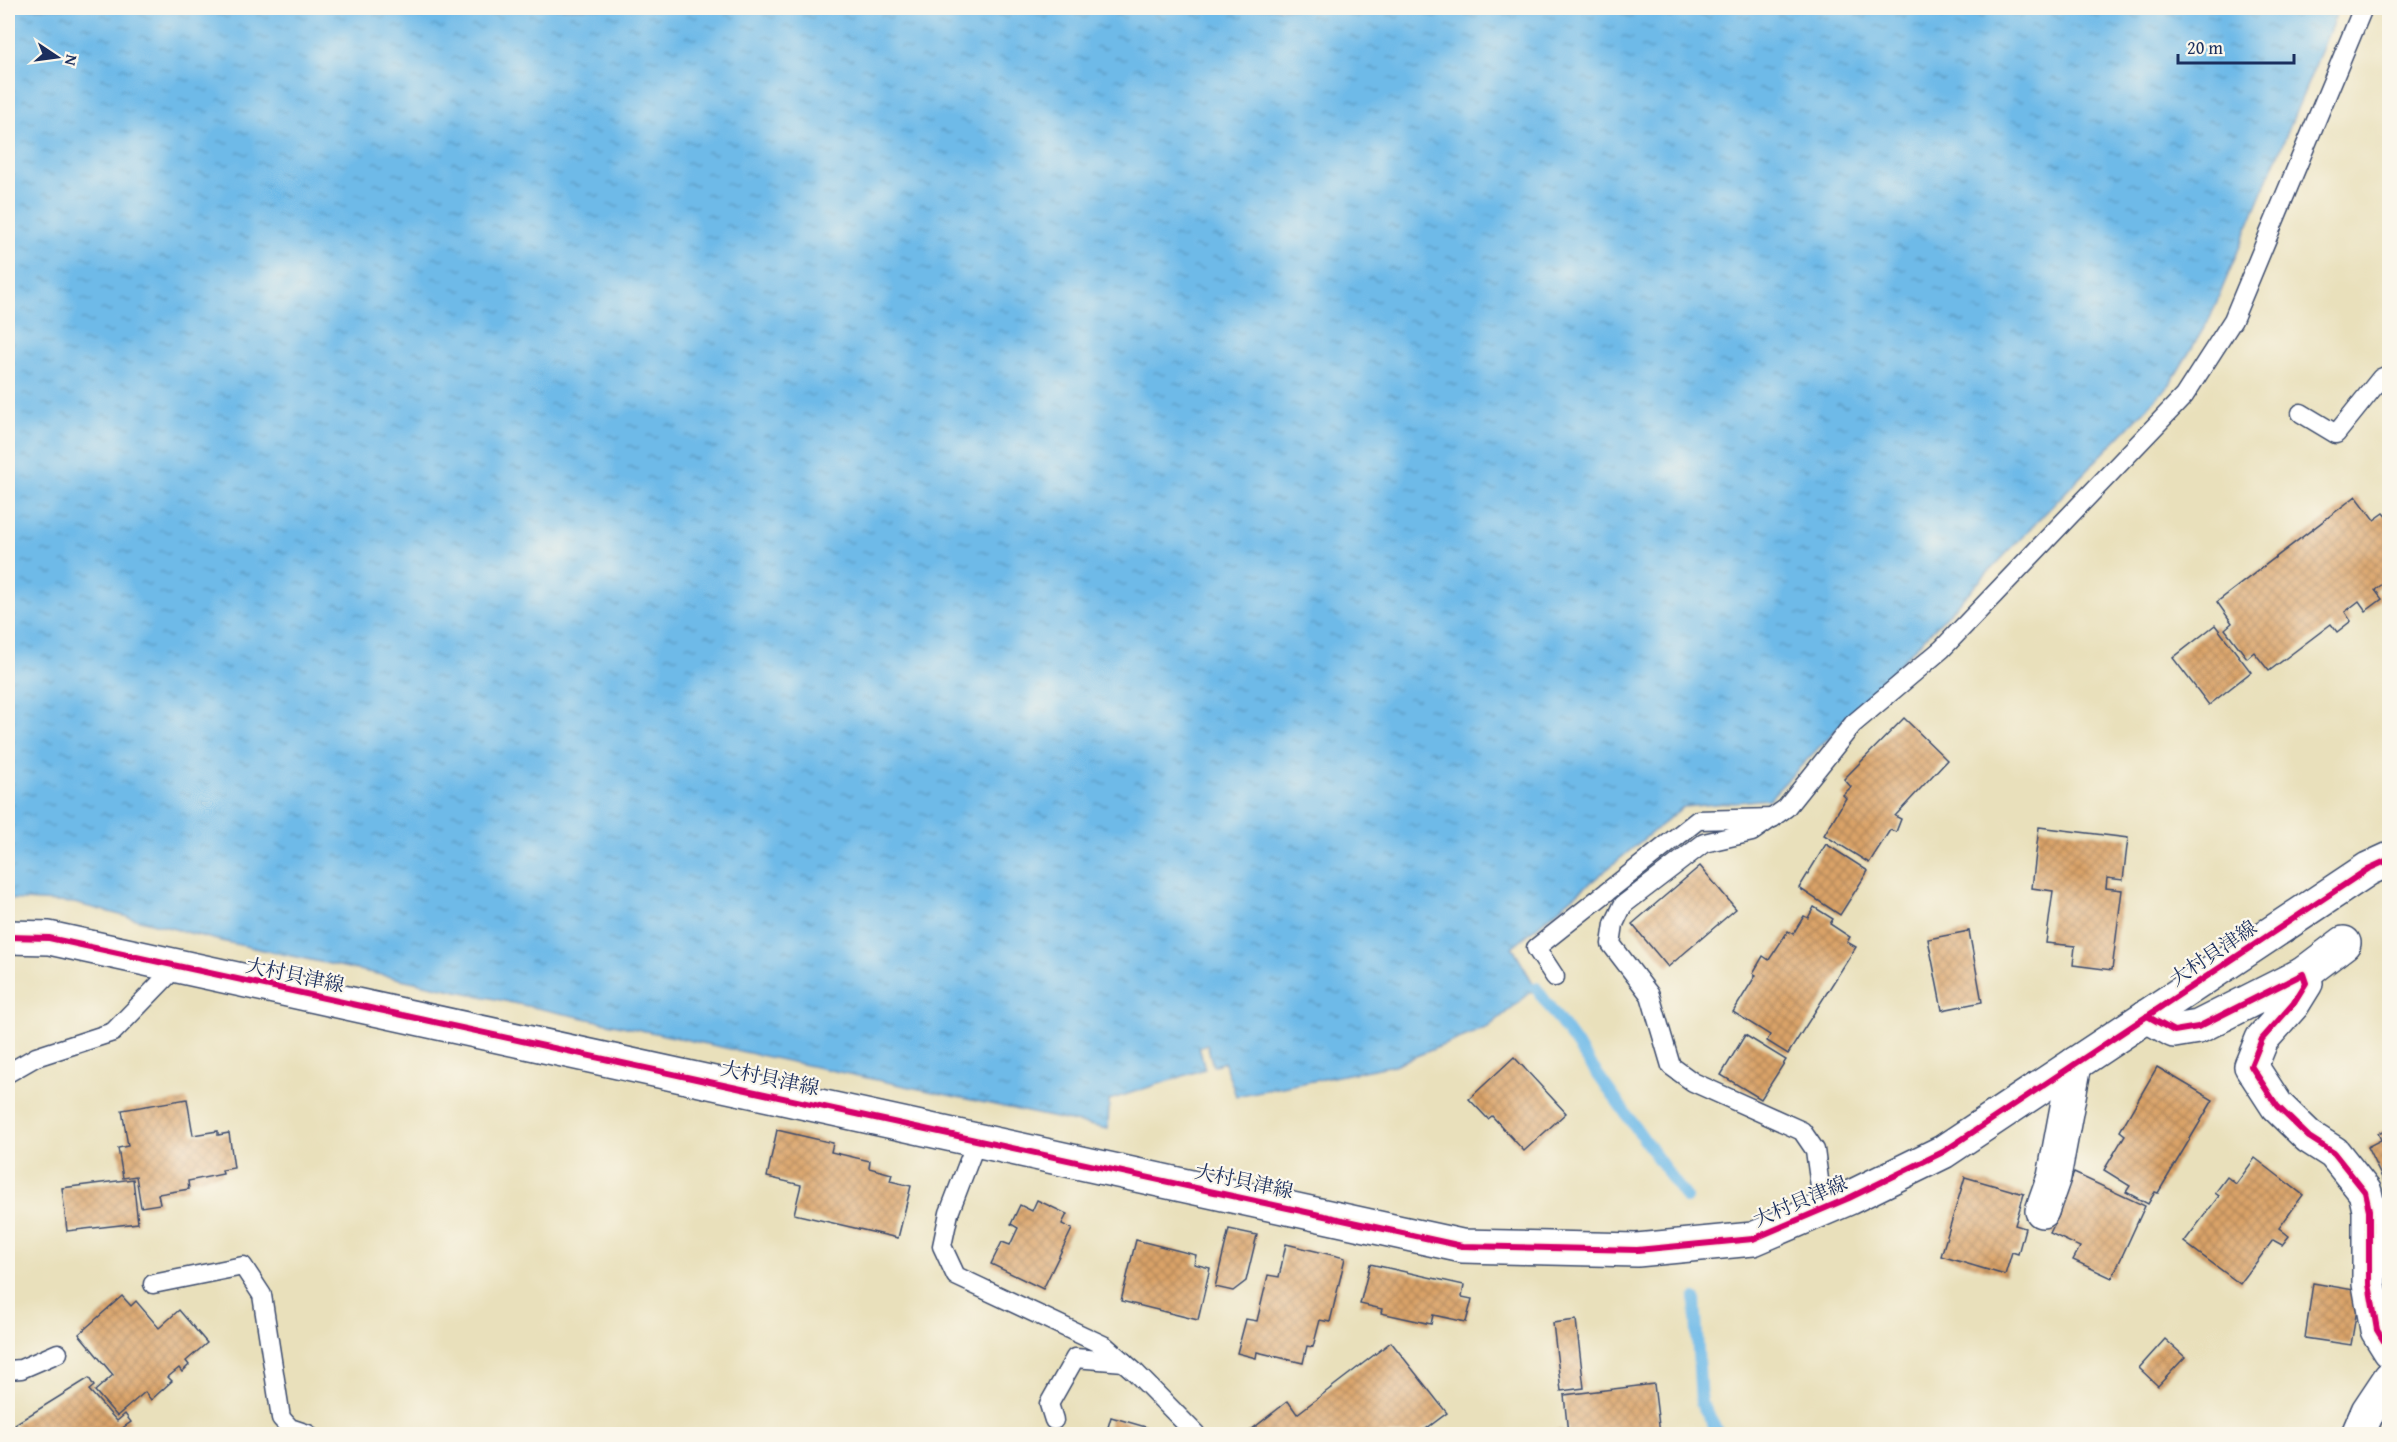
<svg xmlns="http://www.w3.org/2000/svg" width="2397" height="1442" font-family="'Gentium Book Plus','Noto Serif JP',serif">
<defs>
<pattern id="water-ripples" width="26" height="14" patternUnits="userSpaceOnUse" patternTransform="scale(1.5)"><rect width="26" height="14" fill="#6ebae8"/><path d="M2 4q2-2 4 0t4 0M15 11q2-2 4 0t4 0" fill="none" stroke="#5a98bf"/></pattern>
<pattern id="building-cross-hatch" width="8" height="8" patternUnits="userSpaceOnUse" patternTransform="scale(1.5)"><rect width="8" height="8" fill="#daa368"/><path d="M0 0l8 8M0 8l8-8" fill="none" stroke="#b08559"/></pattern>
</defs>
<rect width="100%" height="100%" fill="#fbf7ec"/>
<filter id="ink" filterUnits="userSpaceOnUse"><feTurbulence type="fractalNoise" baseFrequency=".0167" numOctaves="2"/><feDisplacementMap in="SourceGraphic" scale="12" xChannelSelector="R" yChannelSelector="G"/><feConvolveMatrix kernelMatrix="1 2 1 2 8 2 1 2 1" color-interpolation-filters="sRGB"/></filter>
<filter id="wash" filterUnits="userSpaceOnUse"><feTurbulence type="fractalNoise" baseFrequency=".008" numOctaves="4" result="noise"/><feDisplacementMap in="SourceGraphic" scale="24" xChannelSelector="R" yChannelSelector="G"/><feGaussianBlur stdDeviation="1.35" result="paint"/><feColorMatrix in="noise" values="0 0 0 0 0 0 0 0 0 0 0 0 0 0 0 0 0 1.4 0 .05"/><feComposite in="paint" operator="in"/></filter>
<g filter="url(#wash)">
<rect width="100%" height="100%" fill="#e9e0bb"/>
<polygon fill="url(#water-ripples)" stroke="#4474a3" stroke-width="1.5" points="8,8 2339,8 2210,318 2170,384 1769,799 1683,807 1512,947 1536,988 1488,1027 1394,1065 1236,1096 1224,1062 1213,1066 1207,1044 1199,1047 1205,1069 1109,1100 1108,1129 221,941 74,903 8,899"/>
<g fill="none" stroke-linecap="round" stroke-linejoin="round">
<g stroke="#6ebae8" stroke-width="12">
<polyline points="1536,988 1686,1198"/>
<polyline points="1695,1299 1701,1403 1719,1434"/>
</g>
</g>
<g id="blocks">
<g fill="url(#building-cross-hatch)">
<polygon points="2356,496 2374,520 2384,513 2390,520 2390,578 2375,590 2382,599 2366,611 2359,601 2345,612 2351,621 2337,632 2331,624 2269,671 2254,652 2247,658 2225,629 2232,623 2217,602"/>
<polygon points="2215,625 2251,672 2209,705 2173,658"/>
<polygon points="1904,718 1947,760 1895,816 1901,819 1896,832 1890,830 1869,863 1824,835 1846,798 1843,795 1851,787 1844,779"/>
<polygon points="2039,827 2128,838 2123,880 2107,878 2106,888 2122,890 2112,970 2073,965 2075,946 2046,943 2053,891 2032,888"/>
<polygon points="1826,844 1868,871 1840,915 1799,888"/>
<polygon points="1700,866 1736,909 1668,967 1632,924"/>
<polygon points="1814,907 1833,919 1830,924 1850,937 1847,942 1856,947 1788,1054 1767,1041 1770,1035 1733,1012 1756,975 1753,973 1763,956 1769,960 1788,931 1793,934 1804,916 1808,918"/>
<polygon points="1969,931 1982,1002 1942,1010 1928,939"/>
<polygon points="1745,1035 1786,1060 1761,1099 1721,1075"/>
<polygon points="1514,1057 1566,1113 1524,1151 1492,1116 1488,1119 1469,1099"/>
<polygon points="2157,1067 2213,1100 2158,1193 2155,1192 2148,1204 2126,1192 2130,1186 2104,1170 2125,1135 2120,1131"/>
<polygon points="187,1099 193,1135 218,1131 218,1135 229,1133 234,1168 222,1170 223,1174 188,1181 189,1189 158,1194 160,1204 141,1207 136,1176 123,1178 118,1148 128,1146 122,1110"/>
<polygon points="2390,1128 2390,1181 2385,1184 2367,1147 2381,1140 2378,1133"/>
<polygon points="777,1130 833,1143 831,1152 870,1161 869,1168 892,1174 890,1181 911,1186 898,1238 794,1214 801,1185 767,1177"/>
<polygon points="2255,1158 2303,1195 2279,1228 2289,1236 2282,1245 2273,1240 2240,1284 2184,1242 2219,1196 2215,1193 2227,1177 2236,1184"/>
<polygon points="2074,1173 2145,1206 2112,1278 2073,1260 2080,1247 2050,1233 2059,1215 2056,1214"/>
<polygon points="1965,1177 2024,1194 2015,1225 2025,1228 2018,1254 2012,1252 2005,1275 1941,1256"/>
<polygon points="133,1179 138,1223 67,1231 62,1188"/>
<polygon points="1037,1200 1067,1214 1062,1224 1072,1229 1043,1289 991,1264 1002,1242 1010,1245 1018,1228 1011,1224 1020,1205 1032,1211"/>
<polygon points="1229,1229 1257,1235 1246,1281 1233,1291 1215,1287"/>
<polygon points="1136,1240 1196,1255 1194,1264 1210,1268 1198,1320 1121,1301"/>
<polygon points="1286,1244 1345,1258 1330,1322 1320,1320 1313,1347 1307,1346 1303,1363 1257,1352 1256,1358 1237,1353 1246,1319 1257,1321 1268,1275 1279,1277"/>
<polygon points="1370,1264 1464,1285 1462,1297 1472,1299 1466,1322 1433,1315 1431,1324 1381,1313 1382,1309 1360,1304"/>
<polygon points="2313,1283 2360,1291 2351,1345 2305,1338"/>
<polygon points="122,1296 131,1306 136,1301 159,1328 179,1310 207,1343 186,1361 189,1365 182,1372 179,1368 168,1377 172,1381 151,1400 145,1392 117,1416 95,1391 113,1375 79,1334"/>
<polygon points="1576,1320 1584,1388 1561,1391 1553,1323"/>
<polygon points="2165,1339 2185,1357 2158,1386 2139,1368"/>
<polygon points="1391,1342 1447,1413 1419,1434 1246,1434 1288,1401 1297,1414"/>
<polygon points="89,1378 94,1386 89,1390 117,1421 125,1414 131,1422 121,1429 125,1434 22,1434 15,1424"/>
<polygon points="1654,1384 1660,1434 1568,1434 1564,1395"/>
<polygon points="1111,1417 1163,1432 1163,1434 1106,1434"/>
<polygon points="1561,1429 1562,1434 1532,1434 1532,1433"/>
</g>
</g>
</g>
<g filter="url(#ink)">
<use href="#blocks" fill-opacity="0" stroke="#3a4a6c" stroke-width="1.5"/>
<g fill="none" stroke-linecap="round" stroke-linejoin="round">
<defs>
<g id="lane">
<polyline points="2301,413 2336,434 2381,378 2390,374"/>
<polyline points="1555,977 1536,948 1698,820 1773,818"/>
<polyline points="8,1073 36,1057 113,1032 177,966"/>
<polyline points="977,1140 949,1213 942,1246 956,1276 1105,1346 1135,1372 1196,1434"/>
<polyline points="1823,1209 1815,1150 1802,1131 1693,1082 1671,1066 1650,995 1611,944 1614,924 1623,905 1704,843 1752,832 1786,808 1853,724 1942,649 2184,396 2233,320 2363,8"/>
<polyline points="153,1284 243,1266 262,1295 281,1418 290,1428 308,1434"/>
<polyline points="8,1370 21,1369 58,1353"/>
<polyline points="1054,1420 1049,1404 1075,1358 1124,1362"/>
</g>
<g id="street">
<polyline points="2303,974 2344,943"/>
<polyline points="2147,1016 2174,1031 2198,1027 2303,974 2306,983 2293,1004 2262,1039 2251,1066 2277,1106 2309,1137 2334,1153 2365,1192 2369,1210 2369,1284 2377,1330 2390,1351"/>
<polyline points="2042,1211 2054,1177 2075,1064"/>
<polyline points="2358,1434 2368,1411 2390,1378"/>
</g>
<polyline id="primary" points="8,937 49,938 1462,1246 1637,1250 1753,1239 1849,1198 1943,1152 2368,869 2390,859"/>
</defs>
<use href="#lane" stroke="#3a4a6c" stroke-width="21"/>
<use href="#street" stroke="#3a4a6c" stroke-width="36"/>
<use href="#primary" stroke="#3a4a6c" stroke-width="36"/>
<use href="#lane" stroke="#fff" stroke-width="18"/>
<use href="#street" stroke="#fff" stroke-width="33"/>
<use href="#primary" stroke="#fff" stroke-width="33"/>
<defs>
<g id="cycleway">
<polyline points="8,937 49,938 1462,1246 1637,1250 1753,1239 1849,1198 1943,1152 2368,869 2390,859"/>
<polyline points="2147,1016 2174,1031 2198,1027 2303,974 2306,983 2293,1004 2262,1039 2251,1066 2277,1106 2309,1137 2334,1153 2365,1192 2369,1210 2369,1284 2377,1330 2390,1351"/>
</g>
</defs>
<use href="#cycleway" stroke="#fbf7ec" stroke-width="10"/>
<use href="#cycleway" stroke="#d6006c" stroke-width="6"/>
</g>
</g>
<g text-anchor="middle" stroke-width="4.5" stroke-linejoin="round" paint-order="stroke">
<g font-size="20" fill="#1b2f5e" stroke="#fbf7ec">
<text transform="translate(2213 953) rotate(-34)" y="7">大村貝津線</text>
<text transform="translate(295 975) rotate(12)" y="7">大村貝津線</text>
<text transform="translate(770 1078) rotate(12)" y="7">大村貝津線</text>
<text transform="translate(1244 1181) rotate(12)" y="7">大村貝津線</text>
<text transform="translate(1800 1201) rotate(-23)" y="7">大村貝津線</text>
</g>
</g>
<rect width="2397" height="1442" fill="none" stroke="#fbf7ec" stroke-width="30"/>
<g transform="translate(57 57) rotate(103)" stroke="#fbf7ec" stroke-width="4.5" paint-order="stroke">
<path d="M0-4.5L10 22L0 15L-10 22Z" fill="#1b2f5e"/>
<text y="-9" font-size="16" font-weight="bold" text-anchor="middle" fill="#1b2f5e">N</text>
</g>
<path d="M2178 54v9h116v-9" fill="none" stroke="#1b2f5e" stroke-width="3"/>
<text x="2187" y="54" font-size="18" fill="#1b2f5e" stroke="#fbf7ec" stroke-width="4.5" paint-order="stroke">20 m</text>
</svg>
